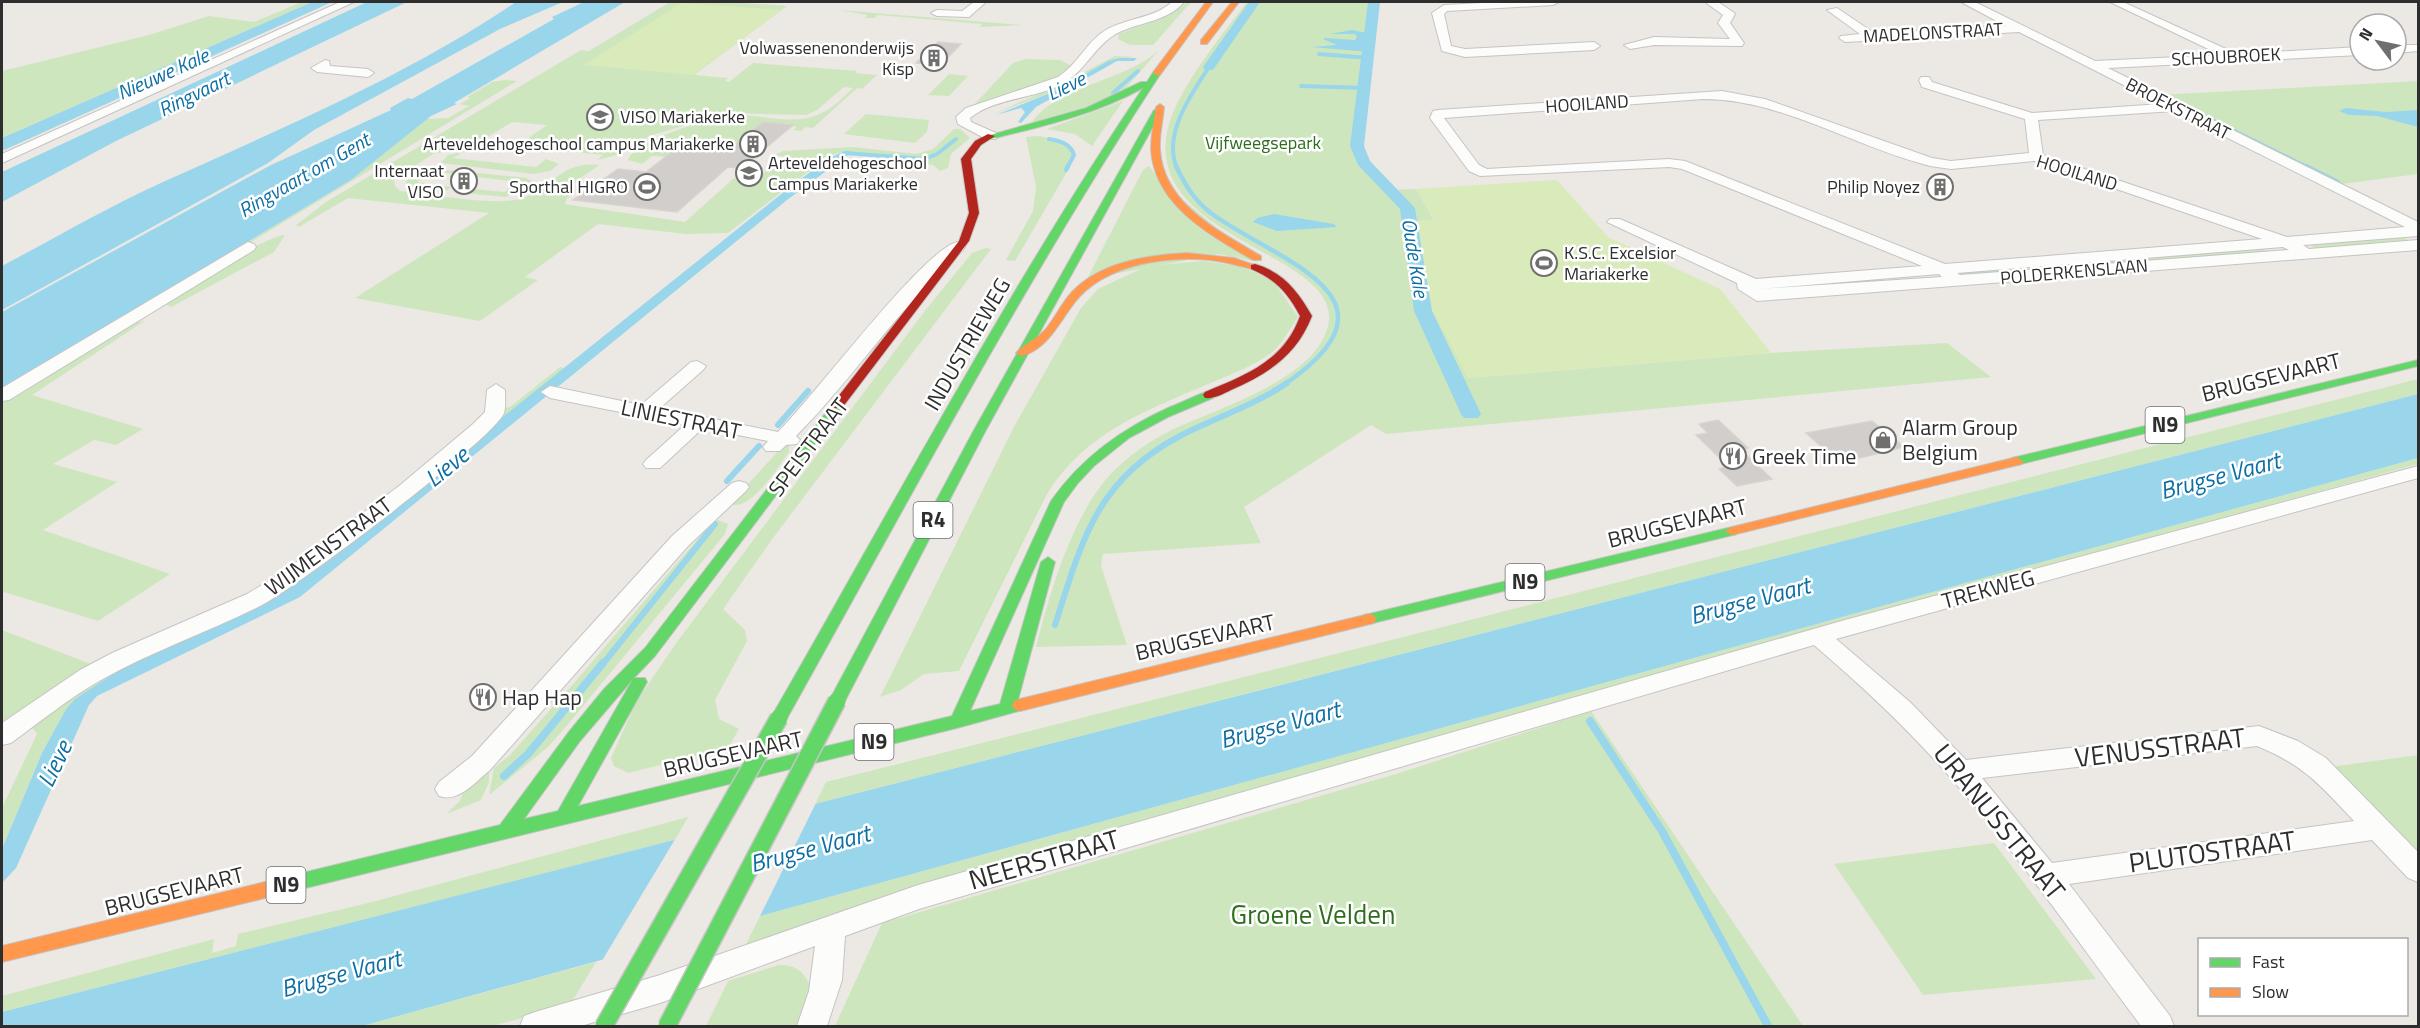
<svg xmlns="http://www.w3.org/2000/svg" width="2420" height="1028" font-family="'Titillium Web',sans-serif">
<rect width="100%" height="100%" fill="#ece8e4"/>
<g fill="#cee6be">
<polygon points="302,2 312,2 2,138 2,71 149,35 209,16 254,22"/>
<path d="M670,2H727L787,6L694,75L728,78L725,81L729,82L753,63L857,71L855,73L877,75L862,89L857,88L813,128L806,127L801,131L793,130L797,127L793,126L787,130L792,125L763,122L728,150L666,157L652,156L642,164L628,160C633,141 713,117 732,115C759,114 785,124 811,117C828,113 841,100 853,88L844,87L817,110L806,115L726,113L649,136L621,154L597,160L603,155L517,146L547,125L512,122L471,147L433,154L398,177L394,180L395,186L400,191C432,194 491,206 520,199C555,190 557,161 599,165L560,193L572,195L567,198L565,204L685,222L734,178L752,181L785,157L775,155L783,151L853,147L916,154L933,149L954,129H960L970,138L951,154L948,168L940,171L933,165L845,151L829,156L728,233L686,234L598,224L525,277L538,280L480,321L355,298L489,213L348,198L299,227L296,225L326,202L581,50L589,51Z"/>
<polygon points="1188,2 1191,2 1153,45 1130,45 1118,39 1119,34 1170,14"/>
<path d="M1247,2H1374L1357,146L1363,162L1389,190L1416,189L1434,220L1416,222L1468,378L1771,353L1947,343L1991,377L1386,434L1371,425L1244,507L1261,543L1103,554L1101,566L1127,645L1036,647C1051,589 1075,504 1121,464C1138,449 1158,436 1178,427C1222,407 1316,378 1328,326C1346,251 1136,241 1169,124C1179,88 1224,32 1247,2Z"/>
<polygon points="838,10 1022,25 979,27 982,24 878,15 874,18 865,18 867,15"/>
<path d="M1158,51L1125,89L1100,103L1032,122C1059,85 1123,82 1158,51Z"/>
<polygon points="1115,56 1134,57 1108,61 1057,90 993,114 1061,84"/>
<path d="M1025,59L1060,60L1070,65C1058,88 998,99 975,104L1013,63Z"/>
<polygon points="949,74 968,76 949,96 928,95"/>
<polygon points="505,80 517,81 2,393 2,389 351,180 426,119 448,118 469,106 460,104 470,98 467,97 492,82"/>
<polygon points="2418,81 2418,174 2342,184 2159,95"/>
<polygon points="1123,101 1092,146 1075,134 1047,129"/>
<polygon points="866,114 929,120 927,132 915,143 844,134"/>
<polygon points="1038,136 1059,140 1075,150 1075,158 1015,261 1006,260 1033,211 1036,187 1026,137"/>
<polygon points="465,151 453,158 536,167 546,159 559,164 550,171 533,174 441,163 448,155"/>
<polygon points="1149,166 1160,181 1258,262 1219,254 1087,279 1143,170"/>
<polygon points="436,169 527,178 534,183 530,187 513,186 518,182 438,172 431,172 417,182 452,187 446,191 406,184 406,181 419,173"/>
<polygon points="510,187 528,189 505,197 455,192 461,188 505,192"/>
<path d="M285,235L274,252L171,307L167,305C174,290 266,236 285,235Z"/>
<polygon points="2403,237 2410,241 2317,249 2309,245"/>
<polygon points="985,248 991,249 773,538 723,609 745,630 747,641 715,700 719,719 739,729 728,748 628,773 614,766 611,758 636,702 677,642 924,312 972,253"/>
<polygon points="2263,248 2267,252 1965,277 1961,274 1962,272"/>
<path d="M1204,261L1238,266L1272,279L1298,317C1290,329 1281,346 1270,354C1253,366 1232,374 1213,382C1148,410 1084,432 1046,496L959,671L924,674L901,690L880,697L1015,425L1081,308L1098,289L1147,266Z"/>
<polygon points="146,320 32,395 143,429 116,445 94,440 53,464 117,482 43,530 170,574 98,621 4,592 2,593 2,400 120,328"/>
<polygon points="560,367 565,368 289,588 66,709 42,753 2,849 2,808 37,734 30,725 93,680 261,600 503,408 510,407"/>
<path d="M2418,379V394L815,804L826,782C1357,650 1887,513 2418,379Z"/>
<path d="M789,445V452C778,467 751,512 730,504L780,449Z"/>
<polygon points="2418,458 2418,464 2176,531 742,952 760,916"/>
<polygon points="718,520 728,524 725,534 564,729 548,747 489,795 494,768 510,755 574,683 707,528"/>
<polygon points="2,630 96,666 2,730"/>
<polygon points="1591,711 1803,1026 835,1026 882,923 1396,774"/>
<polygon points="2418,755 2418,853 2330,767"/>
<polygon points="486,772 489,772 489,782 481,800 446,814 460,801 464,791"/>
<polygon points="688,817 675,840 2,1012 2,996 214,939 212,953 236,946 238,934 372,902"/>
<polygon points="1994,843 2096,979 1923,995 1834,864"/>
<polygon points="596,962 570,1005 492,1026 362,1026"/>
<path d="M779,965C799,965 804,973 813,991L810,1006L799,1026H706L728,981Z"/>
</g>
<g fill="#d9eabb">
<polygon points="681,3 781,10 693,75 584,65"/>
<polygon points="1557,180 1608,237 1720,289 1771,353 1468,378 1432,310 1416,221 1434,219 1416,189"/>
</g>
<g fill="#99d6ec">
<polygon points="312,2 332,2 2,151 2,138"/>
<polygon points="367,2 407,2 116,141 2,202 2,172"/>
<path d="M516,2H563L500,29L314,130L268,163L2,310V266C55,238 108,207 163,182C284,127 405,77 516,2Z"/>
<polygon points="584,2 625,2 454,103 457,104 431,116 351,180 2,389 2,312 269,166 391,110 390,108 408,98 412,99 554,19 552,17"/>
<polygon points="1352,30 1371,34 1370,52 1311,47 1337,45 1323,39 1325,38 1355,40 1357,37 1355,34 1330,34"/>
<polygon points="1120,58 1137,58 1134,61 1117,61 1036,107 1021,123 1018,122 1025,112 1021,108 996,115 1057,90 1108,61"/>
<polygon points="2346,108 2386,112 2418,110 2418,127 2377,116 2349,115 2339,111"/>
<polygon points="845,151 852,152 787,200 300,597 97,696 89,705 16,868 2,883 2,849 42,753 66,709 75,699 122,668 262,603 289,588 785,191 829,158"/>
<polygon points="1274,214 1334,224 1337,227 1277,231 1253,222 1257,218"/>
<polygon points="2418,394 2418,458 362,1026 2,1026 2,1012"/>
</g>
<polygon fill="#ece8e4" points="817,801 758,920 600,964 677,836"/>
<g fill="none" stroke-linecap="round" stroke-linejoin="round">
<g stroke="#99d6ec" stroke-width="4">
<polyline points="1319,54 1369,58"/>
<polyline points="1301,86 1365,88"/>
<polyline points="1113,93 1138,71"/>
<polyline points="2170,99 2309,168"/>
<path d="M1049,139C1060,141 1070,143 1074,155L1067,168"/>
<polyline points="845,153 925,159 937,154 956,139"/>
<path d="M1177,168C1162,135 1192,93 1209,67"/>
</g>
<g stroke="#99d6ec" stroke-width="4.5">
<path d="M1176,166C1186,187 1196,203 1215,216C1284,264 1410,298 1285,384"/>
<polyline points="2306,166 2338,182"/>
<polyline points="1066,170 1068,166"/>
</g>
<g stroke="#99d6ec" stroke-width="6">
<polyline points="778,425 808,391"/>
<polyline points="727,481 759,446"/>
<path d="M1055,625C1082,541 1096,480 1180,436C1215,418 1255,405 1287,383"/>
<polyline points="602,665 715,524"/>
</g>
<g stroke="#99d6ec" stroke-width="8">
<polyline points="1590,721 1662,831 1768,1026"/>
<polyline points="504,776 528,754 603,663"/>
</g>
<g fill="#99d6ec" fill-rule="evenodd">
<polygon points="1249,2 1260,2 1213,70 1205,70 1203,67"/>
<polygon points="1368,2 1380,2 1364,146 1370,161 1415,208 1432,311 1481,414 1478,418 1464,418 1461,414 1414,311 1400,209 1358,165 1350,146"/>
</g>
</g>
<g fill="#d1cecb" stroke="#d7d4d0" stroke-width="1.5">
<polygon points="938,42 961,44 940,65 916,63"/>
<polygon points="763,122 793,125 742,168 728,167 677,212 573,200 618,169 646,172 681,145 728,150"/>
<polygon points="1718,420 1748,448 1741,450 1772,479 1737,486 1719,469 1725,467 1722,464 1725,463 1696,435 1708,433 1699,424"/>
<polygon points="1872,421 1904,447 1840,463 1806,433"/>
</g>
<g fill="none" stroke-linecap="round" stroke-linejoin="round">
<defs>
<g id="street">
<polygon points="340,2 354,2 2,163 2,154"/>
<polygon points="974,2 986,2 969,17 937,16 931,13 937,10 962,11"/>
<path d="M1172,2H1184C1166,23 1136,22 1114,35C1091,50 1083,76 1056,87C1029,99 994,99 970,118L971,122L996,133V139H986L958,124L956,117L966,108L1058,77C1077,65 1086,43 1104,31C1125,18 1153,19 1172,2Z"/>
<polygon points="1502,2 1559,2 1553,5 1447,11 1444,14 1451,46 1465,49 1594,42 1600,46 1594,50 1465,57 1442,51 1432,13 1444,5"/>
<polygon points="1705,2 1718,2 1733,12 1735,14 1730,23 1744,43 1742,46 1654,45 1630,49 1624,45 1654,37 1730,39 1718,23 1723,15"/>
<path d="M1961,2H1975L2095,61L2221,55L2110,2H2123L2237,54L2360,47V55L2108,68L2418,222V236L2303,245L2309,249L2418,240V250L1757,301L1738,289L1737,283L1607,222L1610,219H1620L1756,279L1922,266L1682,169L1669,167L1480,176L1469,171L1430,118L1433,111L1438,110L1722,91L1765,99L1932,158L1951,161L2029,153L2025,119L1922,87L1919,80L1921,77H1929L1932,82L2032,113L2161,104L2019,32L1845,42L1839,38L1841,36L1860,34L1827,10L1837,8L1874,33L2006,26ZM1703,99C1782,99 1854,147 1930,166L1951,169L2035,161L2262,239L1945,264L1685,161L1669,159L1487,169L1479,165L1444,118ZM2174,111L2405,227L2287,237L2043,155L2038,120ZM2283,247L2289,250L1960,275L1957,273ZM1939,274L1942,277L1759,289Z"/>
<polygon points="2396,45 2418,45 2418,51 2396,53"/>
<polygon points="325,60 329,61 330,66 368,69 374,73 368,77 317,72 311,68"/>
<polygon points="248,242 254,244 256,247 254,250 9,400 2,401 2,388"/>
<path d="M957,242L963,244L965,247L963,250C899,306 855,377 796,436L800,440L797,444L786,445L780,451H766L763,447L768,441L703,428L660,468H646L643,464L646,460L685,425L550,398L541,392L550,386L641,405L691,362L697,361L706,366L703,370L660,408L778,432C813,398 922,251 957,242Z"/>
<path d="M496,384L505,390C505,397 506,406 504,413C495,438 294,589 262,605C209,632 152,651 101,680C69,698 40,722 11,743L2,745V723L80,670L112,653L247,594L282,573L399,486L473,424L485,412L487,390Z"/>
<path d="M2418,466V478L1836,639L1910,702L1966,760L2259,726L2298,741L2326,758L2418,852V882L2408,878L2372,840L2069,884L2170,1016L2174,1026H2141C2078,942 2018,854 1949,776C1907,728 1862,686 1814,645L919,909L845,936L842,980L827,1026H797L809,991L815,946L660,1003L581,1026H520L524,1016L535,1012L660,975L918,885L1845,620ZM2257,746C2304,765 2320,785 2354,821L2052,863L1982,778Z"/>
<path d="M739,481L746,483L749,487L746,491L688,546L490,770C475,782 459,803 439,796L435,789L439,782L472,756L672,536L732,483Z"/>
</g>
<g id="fast">
<path d="M1154,71L1161,73C1024,282 907,504 785,722L779,724L773,722L771,718L773,714C894,504 1008,289 1143,88C1096,114 1044,126 991,139L987,136L1086,108L1141,82H1147Z"/>
<polygon points="1154,110 1161,112 986,430 845,701 843,705 837,707 831,705 829,701 974,430"/>
<polygon points="2418,360 2418,366 2017,465 2011,461 2012,458"/>
<path d="M1209,391L1215,395L1213,398L1168,417L1129,438L1094,466L1078,483L1064,502L970,711L1000,704L1041,562L1048,557L1055,562L1018,700L1026,701L1028,705L1026,709L957,728L265,898L259,895L256,890L259,885L265,882L500,825L568,733L604,689L645,648L834,402L838,401L844,405L655,656L634,678H645L647,682L578,806L952,716L1051,501C1082,457 1122,429 1170,407C1183,402 1196,395 1209,391ZM633,679L558,811L524,819L580,741Z"/>
<polygon points="1732,527 1739,531 1737,534 1369,624 1364,623 1362,619 1364,615 1369,614"/>
</g>
<g id="slow">
<polygon points="1206,2 1213,2 1160,75 1154,75 1154,71"/>
<polygon points="1232,2 1239,2 1207,44 1201,44 1201,40"/>
<path d="M1160,104L1164,107C1163,121 1159,135 1160,149C1163,204 1219,231 1261,256V260H1253C1210,235 1154,205 1151,149C1151,135 1154,121 1156,107Z"/>
<path d="M1187,253L1234,258L1260,267L1255,270C1240,266 1226,262 1210,260C1166,256 1105,264 1075,302C1060,321 1048,349 1022,356L1016,353C1024,344 1036,339 1045,330C1055,318 1061,304 1072,292C1100,262 1148,255 1187,253Z"/>
<polygon points="2017,457 2023,461 2022,464 1732,535 1725,531 1732,527"/>
<polygon points="1369,614 1374,615 1376,619 1374,623 1020,711 1014,709 1012,705 1014,701 1020,699"/>
<polygon points="265,882 271,885 274,890 271,895 265,898 2,962 2,946"/>
</g>
<g id="jam">
<polygon points="988,134 995,136 981,145 971,159 979,213 969,241 842,408 834,408 832,405 834,402 959,241 969,213 961,159 975,141"/>
<path d="M1255,264C1283,272 1298,291 1312,316C1297,355 1268,374 1231,390C1223,394 1214,399 1205,398L1203,395L1205,392C1246,375 1284,361 1300,316C1288,293 1275,279 1251,269V265Z"/>
</g>
</defs>
<use href="#street" stroke="#c5c4c5" stroke-width="2"/>
<use href="#fast" stroke="#c5c4c5" stroke-width="2"/>
<use href="#slow" stroke="#c5c4c5" stroke-width="2"/>
<use href="#jam" stroke="#c5c4c5" stroke-width="2"/>
<use href="#street" fill="#fcfcfb" fill-rule="evenodd"/>
<use href="#fast" fill="#63d668" fill-rule="evenodd"/>
<use href="#slow" fill="#ff974d" fill-rule="evenodd"/>
<use href="#jam" fill="#b3261e" fill-rule="evenodd"/>
<defs>
<g id="fast-bridge">
<polyline points="604,1026 779,718"/>
<polyline points="667,1026 837,701"/>
</g>
</defs>
<use href="#fast-bridge" stroke="#c6c5c4" stroke-width="20" stroke-linecap="butt"/>
<use href="#fast-bridge" stroke="#63d668" stroke-width="17"/>
</g>
<defs>
<symbol id="building-ring" viewBox="-11 -11 22 22"><circle r="9.5" fill="#fff" stroke="#706f6e" stroke-width="1.5"/><path d="M-4-6H4V6H1V3H-1V6H-4ZM-2.5-4.3h1.7v1.8h-1.7ZM.8-4.3h1.7v1.8H.8ZM-2.5-1h1.7V.8h-1.7ZM.8-1h1.7V.8H.8Z" fill="#706f6e"/></symbol>
<symbol id="school-ring" viewBox="-11 -11 22 22"><circle r="9.5" fill="#fff" stroke="#706f6e" stroke-width="1.5"/><path d="M0-5L7-2L0 1L-7-2ZM-4 1L0 2.5L4 1V4Q0 6-4 4Z" fill="#706f6e"/></symbol>
<symbol id="university-ring" viewBox="-11 -11 22 22"><circle r="9.5" fill="#fff" stroke="#706f6e" stroke-width="1.5"/><path d="M0-5L7-2L0 1L-7-2ZM-4 1L0 2.5L4 1V4Q0 6-4 4Z" fill="#706f6e"/></symbol>
<symbol id="stadium-ring" viewBox="-11 -11 22 22"><circle r="9.5" fill="#fff" stroke="#706f6e" stroke-width="1.5"/><path d="M0-5a6.5 5 0 1 0 0 10a6.5 5 0 1 0 0-10ZM-3.5-1.8h7v3.6h-7Z" fill="#706f6e"/></symbol>
<symbol id="shop-ring" viewBox="-11 -11 22 22"><circle r="9.5" fill="#fff" stroke="#706f6e" stroke-width="1.5"/><path d="M-5-2.5h2.3a2.7 3.5 0 0 1 5.4 0H5L5.5 6h-11ZM-1.5-2.5h3a1.5 2.3 0 0 0-3 0Z" fill="#706f6e"/></symbol>
<symbol id="restaurant-ring" viewBox="-11 -11 22 22"><circle r="9.5" fill="#fff" stroke="#706f6e" stroke-width="1.5"/><path d="M-5-6h1v4h1v-4h1v4h1v-4h1v5L-1.5 .5V6h-2V.5L-5-1ZM5-6V6H3V1.5H1.5Q1.5-4 5-6Z" fill="#706f6e"/></symbol>
</defs>
<g fill-rule="evenodd">
<use href="#building-ring" x="919" y="43" width="30" height="30"/>
<use href="#school-ring" x="585" y="102" width="30" height="30"/>
<use href="#building-ring" x="738" y="129" width="30" height="30"/>
<use href="#university-ring" x="734" y="158" width="30" height="30"/>
<use href="#building-ring" x="449" y="166" width="30" height="30"/>
<use href="#stadium-ring" x="632" y="172" width="30" height="30"/>
<use href="#building-ring" x="1925" y="172" width="30" height="30"/>
<use href="#stadium-ring" x="1529" y="248" width="30" height="30"/>
<use href="#shop-ring" x="1868" y="425" width="30" height="30"/>
<use href="#restaurant-ring" x="1718" y="441" width="30" height="30"/>
<use href="#restaurant-ring" x="468" y="682" width="30" height="30"/>
</g>
<g text-anchor="middle" stroke-width="5" stroke-linejoin="round" paint-order="stroke">
<g font-size="18" fill="#2e2e2e" stroke="#fff">
<text transform="translate(1933 33) rotate(-3)" y="6">MADELONSTRAAT</text>
<text transform="translate(2226 57) rotate(-3)" y="6">SCHOUBROEK</text>
<text transform="translate(1587 104) rotate(-4)" y="6">HOOILAND</text>
<text transform="translate(2178 109) rotate(27)" y="6">BROEKSTRAAT</text>
<text transform="translate(2077 173) rotate(17)" y="6">HOOILAND</text>
<text transform="translate(2074 272) rotate(-5)" y="6">POLDERKENSLAAN</text>
</g>
<g font-size="18" fill="#2e2e2e" stroke="#fff" text-anchor="end">
<text x="914" y="54">Volwassenenonderwijs<tspan x="914" dy="21">Kisp</tspan></text>
<text x="620" y="123" text-anchor="start">VISO Mariakerke</text>
<text x="734" y="150">Arteveldehogeschool campus Mariakerke</text>
<text x="768" y="169" text-anchor="start">Arteveldehogeschool<tspan x="768" dy="21">Campus Mariakerke</tspan></text>
<text x="444" y="177">Internaat<tspan x="444" dy="21">VISO</tspan></text>
<text x="628" y="193">Sporthal HIGRO</text>
<text x="1920" y="193">Philip Noyez</text>
<text x="1564" y="259" text-anchor="start">K.S.C. Excelsior<tspan x="1564" dy="21">Mariakerke</tspan></text>
</g>
<g font-size="18" fill="#2c6e1b" stroke="#fff">
<text x="1263" y="149">Vijfweegsepark</text>
</g>
<g font-size="20" font-style="italic" fill="#0d6fa3" stroke="#fff">
<text transform="translate(163 74) rotate(-24)" y="7">Nieuwe Kale</text>
<text transform="translate(1066 86) rotate(-26)" y="7">Lieve</text>
<text transform="translate(194 94) rotate(-26)" y="7">Ringvaart</text>
<text transform="translate(304 175) rotate(-30)" y="7">Ringvaart om Gent</text>
<text transform="translate(1415 258) rotate(81)" y="7">Oude Kale</text>
</g>
<g fill="#fff" stroke="#6d6d6d" stroke-width="1.5">
<rect x="2145.5" y="407" width="39" height="36" rx="4.5"/>
<rect x="913.5" y="502" width="39" height="36" rx="4.5"/>
<rect x="1505.5" y="564" width="39" height="36" rx="4.5"/>
<rect x="854.5" y="724" width="39" height="36" rx="4.5"/>
<rect x="266.5" y="867" width="39" height="36" rx="4.5"/>
</g>
<g font-size="21" font-weight="bold" fill="#2e2e2e">
<text x="2165" y="432">N9</text>
<text x="933" y="527">R4</text>
<text x="1525" y="589">N9</text>
<text x="874" y="749">N9</text>
<text x="286" y="892">N9</text>
</g>
<g font-size="22" fill="#2e2e2e" stroke="#fff">
<text transform="translate(967 344) rotate(-60)" y="8">INDUSTRIEWEG</text>
<text transform="translate(2271 377) rotate(-14)" y="8">BRUGSEVAART</text>
<text transform="translate(681 419) rotate(12)" y="8">LINIESTRAAT</text>
<text transform="translate(808 447) rotate(-53)" y="8">SPEISTRAAT</text>
<text transform="translate(1677 523) rotate(-14)" y="8">BRUGSEVAART</text>
<text transform="translate(328 546) rotate(-36)" y="8">WIJMENSTRAAT</text>
<text transform="translate(1988 589) rotate(-15)" y="8">TREKWEG</text>
<text transform="translate(1205 637) rotate(-13)" y="8">BRUGSEVAART</text>
<text transform="translate(733 754) rotate(-13)" y="8">BRUGSEVAART</text>
<text transform="translate(174 891) rotate(-14)" y="8">BRUGSEVAART</text>
</g>
<g font-size="22" fill="#2e2e2e" stroke="#fff" text-anchor="start">
<text x="1902" y="435">Alarm Group<tspan x="1902" dy="25">Belgium</tspan></text>
<text x="1752" y="464">Greek Time</text>
<text x="502" y="705">Hap Hap</text>
</g>
<g font-size="24" font-style="italic" fill="#0d6fa3" stroke="#fff">
<text transform="translate(447 467) rotate(-39)" y="8">Lieve</text>
<text transform="translate(2220 476) rotate(-15)" y="8">Brugse Vaart</text>
<text transform="translate(1750 601) rotate(-15)" y="8">Brugse Vaart</text>
<text transform="translate(1280 725) rotate(-15)" y="8">Brugse Vaart</text>
<text transform="translate(55 764) rotate(-64)" y="8">Lieve</text>
<text transform="translate(810 849) rotate(-15)" y="8">Brugse Vaart</text>
<text transform="translate(341 974) rotate(-15)" y="8">Brugse Vaart</text>
</g>
<g font-size="27" fill="#2e2e2e" stroke="#fff">
<text transform="translate(2160 748) rotate(-7)" y="9">VENUSSTRAAT</text>
<text transform="translate(1999 822) rotate(51)" y="9">URANUSSTRAAT</text>
<text transform="translate(2212 852) rotate(-8)" y="9">PLUTOSTRAAT</text>
<text transform="translate(1044 860) rotate(-16)" y="9">NEERSTRAAT</text>
</g>
<g font-size="27" fill="#2c6e1b" stroke="#fff">
<text x="1313" y="924">Groene Velden</text>
</g>
</g>
<rect width="2420" height="1028" fill="none" stroke="#2e2e2e" stroke-width="6"/>
<rect x="2198" y="938" width="210" height="78" fill="#ffffff" stroke="#ababab" stroke-width="1.5"/>
<rect x="2210" y="958" width="30" height="9" fill="#63d668" stroke="#ababab" stroke-width="1.5"/>
<text x="2252" y="968" font-size="18" fill="#2e2e2e">Fast</text>
<rect x="2210" y="988" width="30" height="9" fill="#ff974d" stroke="#ababab" stroke-width="1.5"/>
<text x="2252" y="998" font-size="18" fill="#2e2e2e">Slow</text>
<g transform="translate(2378 42) rotate(302)"><circle r="28" fill="#ffffff" stroke="#ababab" stroke-width="1.5"/>
<path d="M0-4.5L10 22L0 15L-10 22Z" fill="#706f6e"/>
<text y="-9" font-size="16" font-weight="bold" text-anchor="middle" fill="#2e2e2e">N</text>
</g>
</svg>
